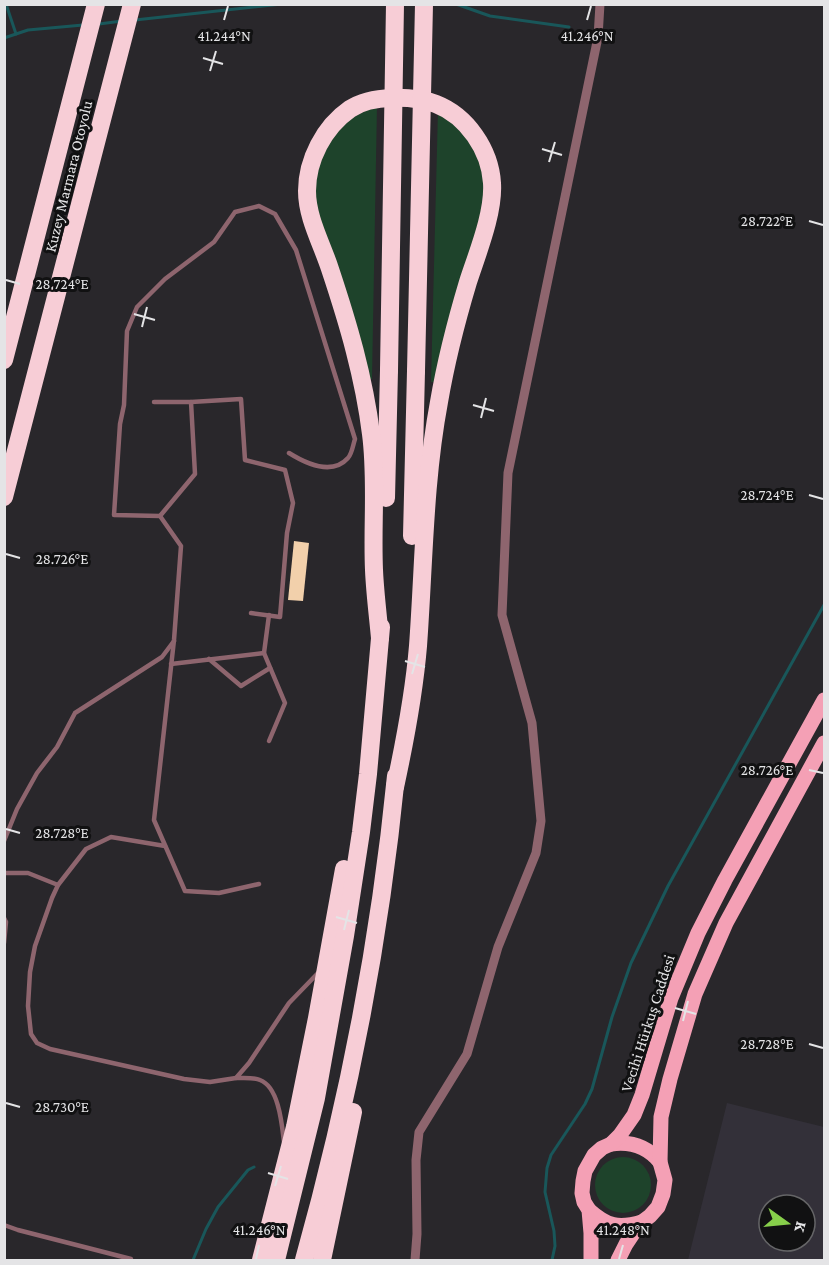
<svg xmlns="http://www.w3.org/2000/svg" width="829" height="1265" font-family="'Crimson Pro',serif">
<rect width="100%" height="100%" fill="#29272b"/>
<path fill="#333039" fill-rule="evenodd" d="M727,1103L824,1127V1260H688ZM769,1205H805V1241H769Z"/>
<g fill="#1e432b">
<polygon points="377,105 372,379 367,380 314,208 312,182 321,151 346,121"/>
<polygon points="438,110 465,133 482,165 484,192 479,222 436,382 431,382"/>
<circle cx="623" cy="1185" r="28"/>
</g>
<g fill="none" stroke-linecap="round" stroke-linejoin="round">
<g stroke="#19575a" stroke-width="3">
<polyline points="6,4 16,34"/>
<polyline points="456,4 490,16 569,27"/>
<polyline points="135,20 282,4"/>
<polyline points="99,24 122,21"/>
<polyline points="4,38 28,30 83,25"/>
<polyline points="193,1260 206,1229 218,1207 248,1170 254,1167"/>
<polyline points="552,1260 555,1246 554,1231 545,1192 547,1168 551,1155 585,1104 592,1089 612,1017 631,963 668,886 824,605"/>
</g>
</g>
<polygon fill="#f2d0ab" points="294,541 309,543 303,601 288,600"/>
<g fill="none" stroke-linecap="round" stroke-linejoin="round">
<g stroke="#8e656e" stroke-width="4.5">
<polyline points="154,402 191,402 241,399 245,460 285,470 293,503 287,533 280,617 251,613"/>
<polyline points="160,516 195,474 191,402"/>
<polyline points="269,615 264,653 285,703 269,741"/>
<polyline points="209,659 241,686 270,668"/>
<polyline points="171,664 264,653"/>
<polyline points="4,841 17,809 37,773 57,747 75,713 162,657 174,641"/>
<polyline points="165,846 111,837 86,849 58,885 52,898 35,946 30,972 28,1006 31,1034 37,1043 50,1049 184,1079 210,1082 236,1078"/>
<polyline points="4,873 28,873 58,885"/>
<path d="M259,884L219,893L185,891L154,820L174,640L181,546L160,516L114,515L120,424L124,405L127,331L137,307L165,279L214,242L235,212L259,206L275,214L296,250L355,439C353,445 352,454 348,458C332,476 305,463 289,453"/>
<polyline points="4,918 6,922 4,943"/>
<path d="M284,1142C282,1125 279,1087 260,1080C253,1077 243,1078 236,1078L249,1063L289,1003L319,972"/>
<polyline points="4,1225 18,1230 131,1259"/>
</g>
<polyline stroke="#8e656e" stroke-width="9" points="415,1260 417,1234 416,1160 419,1132 467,1054 498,947 536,853 541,821 532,723 502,615 508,473 598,37 600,4"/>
<g stroke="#f4a0b5" stroke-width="15">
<path d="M611,1144C631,1141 647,1146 660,1162"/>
<path d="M589,1210C607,1226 618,1229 642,1222"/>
<polyline points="591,1260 591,1233 589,1210 584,1202 582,1193 583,1181 585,1171 594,1155 602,1148 611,1144 620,1135 634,1115 642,1095 671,998 698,933 725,880 824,700"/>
<polyline points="618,1260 626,1244 632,1235 642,1222 650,1216 658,1207 663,1194 665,1180 660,1162 661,1117 670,1079 695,994 726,923 824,743"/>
</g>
<g stroke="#f7cdd6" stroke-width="18">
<polyline points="4,360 96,4"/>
<polyline points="4,497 132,4"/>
<polyline points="386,498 389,370"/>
<polyline points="412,536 416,371"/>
<path d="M380,638C378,616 375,593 374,570C372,525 377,479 371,434C364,377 348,323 330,269C322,244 307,218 307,191C307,160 324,127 350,109C371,95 412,95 436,104C467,116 490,150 492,183C494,213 477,254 468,282C456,322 446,361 439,402C424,482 424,564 418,646C414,694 405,741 395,787"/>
<polyline points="261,1260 295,1127 317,1018 344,869"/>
<polyline points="276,1260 316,1098 345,936 361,832 368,774 381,627"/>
<path d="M304,1260C348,1103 380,939 396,776"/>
<polyline points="322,1260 353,1112"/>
</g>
<g stroke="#f7cdd6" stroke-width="18">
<polyline points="389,370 395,4"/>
<polyline points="416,371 424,4"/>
</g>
</g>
<path fill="none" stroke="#e4e4e6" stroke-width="2" d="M224,20L228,6M587,20L591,6M203,58L223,64M210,71L216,51M542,149L562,155M549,162L555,142M809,221L823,225M6,280L20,284M134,314L155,320M142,327L147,307M473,405L494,411M481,418L486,398M809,495L823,499M6,554L20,558M405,661L425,667M412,674L418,654M809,770L823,773M6,829L20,833M336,917L357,923M344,930L349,910M675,1008L696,1014M683,1021L688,1001M809,1044L823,1048M6,1103L20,1107M268,1173L288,1179M275,1186L281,1166M256,1259L259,1245M619,1259L623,1245"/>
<g text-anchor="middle" stroke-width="6" stroke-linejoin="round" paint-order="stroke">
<g font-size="16" fill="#e4e4e6" stroke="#111112">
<text transform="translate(68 176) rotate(-76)" y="6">Kuzey Marmara Otoyolu</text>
<text transform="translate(647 1023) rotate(-72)" y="6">Vecihi Hürkuş Caddesi</text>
</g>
</g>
<g font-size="15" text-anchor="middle" fill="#e4e4e6" stroke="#111112" stroke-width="6" stroke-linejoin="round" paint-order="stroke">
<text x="224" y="41">41.244°N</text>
<text x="587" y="41">41.246°N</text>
<text x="767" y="226">28.722°E</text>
<text x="62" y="289">28.724°E</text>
<text x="767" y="500">28.724°E</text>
<text x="62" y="564">28.726°E</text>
<text x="767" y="775">28.726°E</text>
<text x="62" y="838">28.728°E</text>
<text x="767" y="1049">28.728°E</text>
<text x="62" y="1112">28.730°E</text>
<text x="259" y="1235">41.246°N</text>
<text x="623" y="1235">41.248°N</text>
</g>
<rect width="829" height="1265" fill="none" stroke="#e4e4e6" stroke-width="12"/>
<g transform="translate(787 1223) rotate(105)"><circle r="28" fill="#111112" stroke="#656567" stroke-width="1.5"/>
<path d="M0-4.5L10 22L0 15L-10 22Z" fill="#87cf4b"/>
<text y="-9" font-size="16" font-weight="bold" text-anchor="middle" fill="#e4e4e6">K</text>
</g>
</svg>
